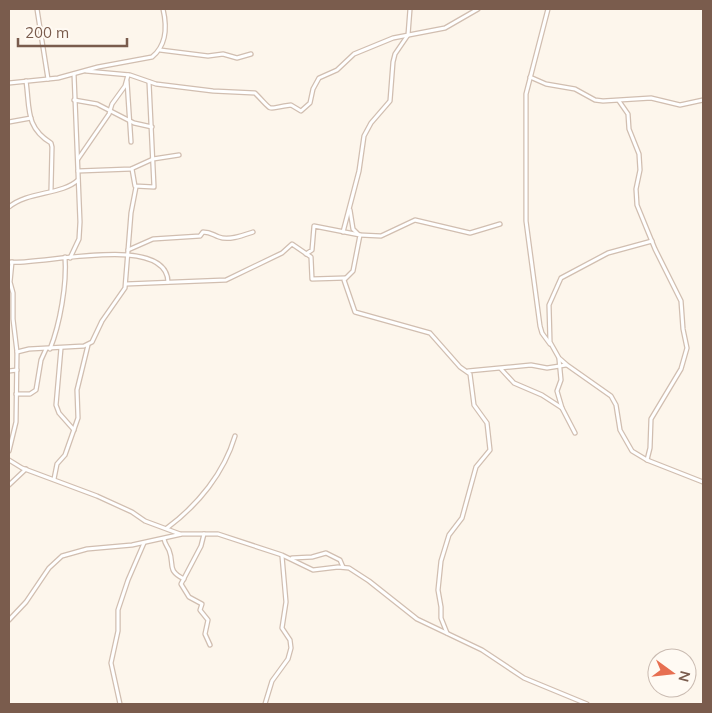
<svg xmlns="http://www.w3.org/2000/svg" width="712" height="713" font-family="Mulish,sans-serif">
<rect width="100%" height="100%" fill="#fdf6ec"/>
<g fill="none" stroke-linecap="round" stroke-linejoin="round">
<defs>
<g id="street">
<polyline points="37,9 48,79"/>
<polyline points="548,9 526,94 526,221 540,326 542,333 550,344"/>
<polyline points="160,50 208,56 223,54 237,58 251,54"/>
<path d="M86,71L130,75L156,84L213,91L255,93C276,114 264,108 291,105L301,111L310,103L313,89L319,78L337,70L354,54L393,38L445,28L478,9"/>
<polyline points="530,77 546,84 575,89 595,100 603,101 651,98 680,105 703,100"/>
<path d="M26,81C30,108 25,127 51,143L52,147L51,190"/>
<polyline points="127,81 131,142"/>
<path d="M9,83L58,78L98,67L152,57C167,45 167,26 163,9"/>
<polyline points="74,100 97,104 134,123 152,127"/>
<polyline points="619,101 628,114 629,129 639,154 640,170 636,189 637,205 655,249 681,301 683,329 687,348 681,369 651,419 650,448 647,460"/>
<polyline points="9,122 31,118"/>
<polyline points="78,159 109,114 112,104 125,86 128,75"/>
<polyline points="132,169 135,186 154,187 149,82"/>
<polyline points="78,171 131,169 153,159 179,155"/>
<path d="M9,207C28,191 62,195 78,180"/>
<polyline points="350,210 353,229 358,234"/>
<polyline points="343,232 359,171 364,136 371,123 390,101 393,62 395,54 408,35 410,9"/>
<polyline points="360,235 381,236 415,220 470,233 500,224"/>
<polyline points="652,241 608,253 561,278 549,305 550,342 559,358 567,365 611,396 616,405 620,430 632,451 647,460 703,482"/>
<path d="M128,250L153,239L200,236L203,232C211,232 213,235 219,237C229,241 244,235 253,232"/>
<polyline points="306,254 312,250 314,226 360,235 353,271 344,280 355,312 430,333 460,367 470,374 474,405 487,423 490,450 476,467 462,518 449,535 441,561 438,590 441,607 441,618 447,633"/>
<polyline points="70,258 79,239 80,222 74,74"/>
<path d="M9,262C38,266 167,232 168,282"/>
<polyline points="126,284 226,280 282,253 292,244 311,257 312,279 345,278"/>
<polyline points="61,348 56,405 59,413 74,430"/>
<path d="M50,349C60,324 67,284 65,257"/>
<polyline points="17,352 29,349 84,346 92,342 102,321 125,288 131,213 136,187"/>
<polyline points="559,359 561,380 557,391 562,408"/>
<polyline points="501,369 514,383 542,395 562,408 575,433"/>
<polyline points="9,371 17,370"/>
<polyline points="468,371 531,365 547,368 566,365"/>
<polyline points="16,394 30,394 36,390 41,360 46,349"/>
<polyline points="9,451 16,422 17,352 13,319 13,293 10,282 12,262"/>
<polyline points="9,460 22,468 97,496 132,512 145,521 180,534"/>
<polyline points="54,479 57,464 65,455 78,418 77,390 88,345"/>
<polyline points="9,485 26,469"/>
<path d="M167,528C198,505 224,473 235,436"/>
<polyline points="204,534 201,546 181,584 189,597 202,604 200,610 208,620 205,634 210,645"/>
<path d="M164,539C165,544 167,546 169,550C175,565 166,570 184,579"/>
<polyline points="292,558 312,557 326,553 340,560 343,567"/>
<polyline points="9,620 26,602 49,568 62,556 87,549 132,545 182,534 218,534 282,555 313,570 338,567 349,568 369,581 417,619 482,650 524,678 587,704"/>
<polyline points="120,704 111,663 118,631 118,610 128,580 144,543"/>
<polyline points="265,704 272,681 288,659 291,648 290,640 282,628 286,602 282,556"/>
</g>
</defs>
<use href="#street" stroke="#d1beb0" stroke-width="5.5"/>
<use href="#street" stroke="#fff" stroke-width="3"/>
</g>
<rect width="712" height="713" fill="none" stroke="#7a5c4d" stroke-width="20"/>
<g transform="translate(672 673) rotate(105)"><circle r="24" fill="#fffaf3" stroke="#cabbb1"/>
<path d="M0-4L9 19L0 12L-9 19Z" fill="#e76f51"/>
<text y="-8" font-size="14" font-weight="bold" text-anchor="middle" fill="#7a5c4d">N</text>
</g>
<path d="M18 38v8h109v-8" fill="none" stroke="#7a5c4d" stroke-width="2.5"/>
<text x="25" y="38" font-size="15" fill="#7a5c4d" stroke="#fffaf3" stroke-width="4" paint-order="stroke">200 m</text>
</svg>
